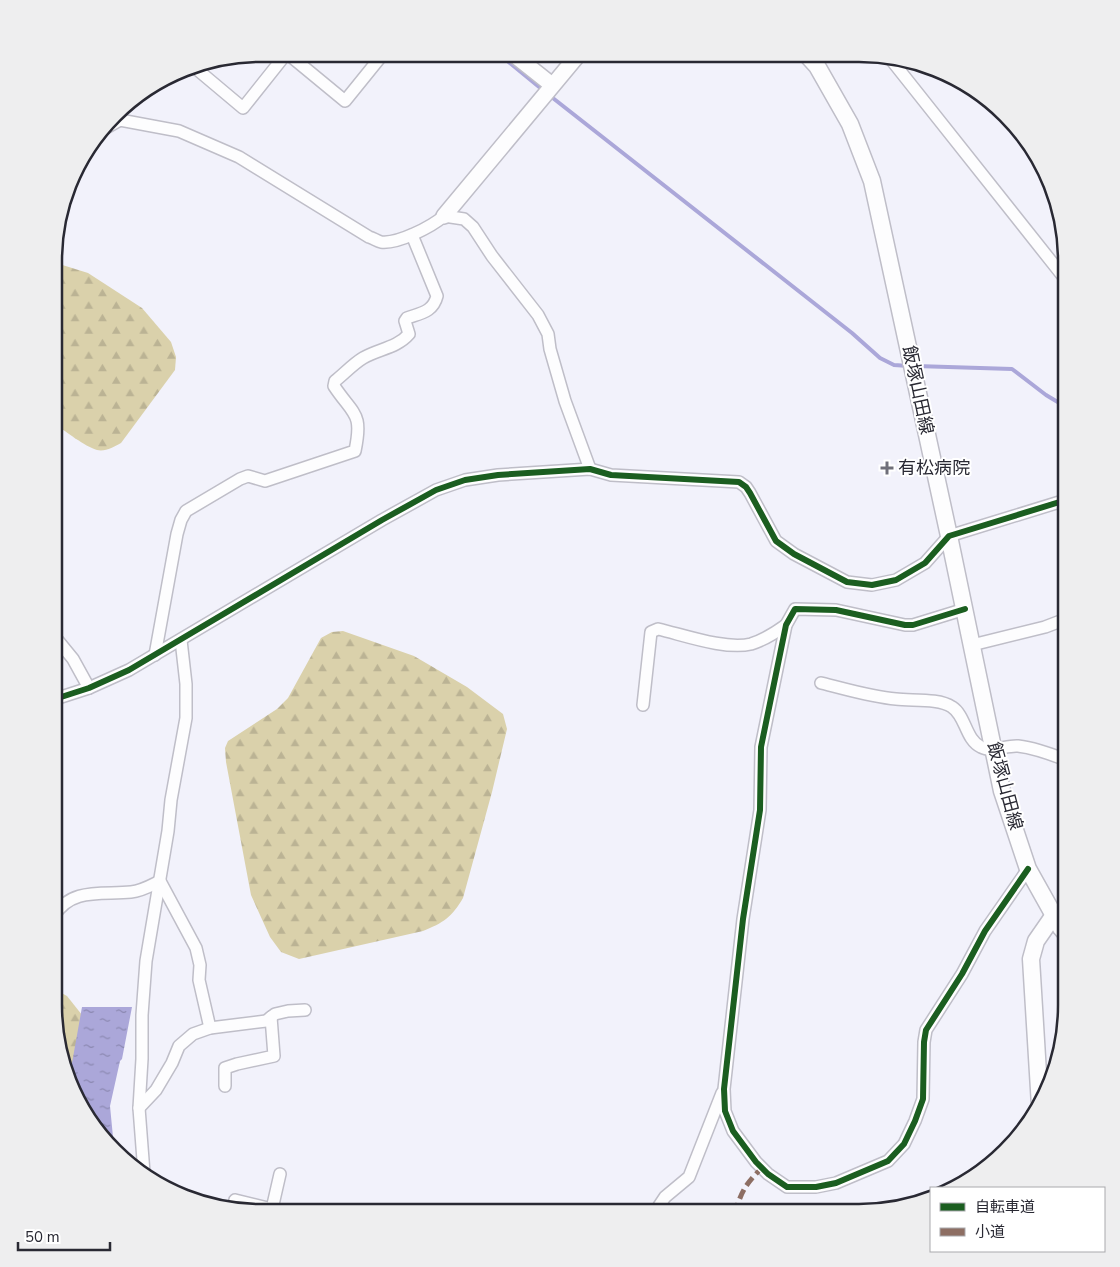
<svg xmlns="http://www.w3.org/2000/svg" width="1120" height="1267" font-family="'Nunito Sans','Noto Sans JP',sans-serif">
<defs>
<pattern id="forest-firs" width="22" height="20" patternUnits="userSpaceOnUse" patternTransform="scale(1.25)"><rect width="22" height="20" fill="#dad1ab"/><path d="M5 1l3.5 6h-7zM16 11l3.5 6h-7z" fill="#bbb394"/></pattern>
<pattern id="water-ripples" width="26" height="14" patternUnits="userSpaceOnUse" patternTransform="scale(1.25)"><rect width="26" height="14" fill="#aba7d9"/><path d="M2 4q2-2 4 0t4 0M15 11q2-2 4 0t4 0" fill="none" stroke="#8b88b1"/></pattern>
</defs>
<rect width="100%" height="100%" fill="#f2f2fb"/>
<g fill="url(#forest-firs)">
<path d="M56,263L88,273L142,308L171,342L176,357L175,370L121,443C114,447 105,452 97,450C86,447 64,431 55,423Z"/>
<path d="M343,631L414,656L467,687L503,714L507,729L492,792L463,898C452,917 443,923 423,931L299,959L281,952L270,937L251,895L226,762L225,748L228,741L277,709L288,698L321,638L332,632Z"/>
<path d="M54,989L67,996L86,1020L71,1084C56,1055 54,1020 54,989Z"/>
</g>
<polygon fill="url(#water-ripples)" points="82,1007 132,1007 122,1059 120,1061 110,1106 113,1137 109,1140 89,1121 69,1080"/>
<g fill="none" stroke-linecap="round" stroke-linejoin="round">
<g stroke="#aba7d9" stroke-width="4">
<polyline points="499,54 544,91"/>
<polyline points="549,95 852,333 880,358 894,365 909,366"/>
<polyline points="916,366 1012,369 1046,395 1066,407"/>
</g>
<defs>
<g id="minor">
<polyline points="288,54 345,101 383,54"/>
<polyline points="889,57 1066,280"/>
<polyline points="193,66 243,108 286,54"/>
<path d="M116,116L120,120L179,131L239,157L369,237C373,238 377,241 381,242C398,244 431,227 444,216L464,219L473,227L492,256L538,315L548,334L550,349L565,401L590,469"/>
<polyline points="106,128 120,120"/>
<polyline points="965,609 913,625 905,625 836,610 795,609 786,625 761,747 760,810 743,919 724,1089 725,1111 733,1131 756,1162 768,1174 787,1187 816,1187 836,1183 888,1161 904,1144 915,1121 923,1099 924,1042 926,1030 962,974 985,931 1028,869"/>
<polyline points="55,637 73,659 89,688"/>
<polyline points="972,645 1045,627 1066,619"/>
<path d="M155,655L177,534L181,520L186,511L240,479L248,476L265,481L355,451C363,412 354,416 334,386L335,381C344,374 353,364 363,358C378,349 397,348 409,334L405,321L407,318C421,313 433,312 437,296L412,235"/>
<path d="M821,683C846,689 871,697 896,699C912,701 939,698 952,707C966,716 965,739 981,747C992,753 1006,745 1018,746C1035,748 1051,754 1066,760"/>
<polyline points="55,699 89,688 129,670 382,520 436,490 465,480 498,475 590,469 611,475 739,482 746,487 750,493 776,541 794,554 847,582 872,585 896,580 925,563 949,536 1066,500"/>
<path d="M643,705L651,632L658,629C684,635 725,650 751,644C764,640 775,633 786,625"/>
<path d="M54,916C71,887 103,895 131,892C142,891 150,886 160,881L196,948L200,965L199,980L210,1028"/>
<polyline points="225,1086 225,1068 237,1064 274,1056 271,1017"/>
<polyline points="139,1108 156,1090 172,1063 179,1046 193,1034 210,1028 266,1021 275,1014 288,1011 305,1010"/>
<polyline points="144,1173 139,1108 142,1059 142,1015 146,961 168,831 171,800 186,718 186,684 181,640"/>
<polyline points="234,1208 235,1200 272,1209 280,1174"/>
<polyline points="658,1213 659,1206 665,1197 689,1177 722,1093"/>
</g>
<g id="tertiary">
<polyline points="513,54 552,85"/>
<polyline points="444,216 578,55"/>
</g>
<g id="secondary">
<polyline points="807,55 817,66 850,124 872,181 949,536 1002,791 1028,869 1061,928 1066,934"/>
<polyline points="1040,1106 1031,959 1036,941 1054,915"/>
</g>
</defs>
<use href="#minor" stroke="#bfbec8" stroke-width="14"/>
<use href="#tertiary" stroke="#bfbec8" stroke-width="18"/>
<use href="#secondary" stroke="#bfbec8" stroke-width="19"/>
<use href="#minor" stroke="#fdfdfe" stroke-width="11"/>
<use href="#tertiary" stroke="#fdfdfe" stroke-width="15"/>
<use href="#secondary" stroke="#fdfdfe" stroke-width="16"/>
<path stroke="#8d6e63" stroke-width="5" stroke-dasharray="10 5" stroke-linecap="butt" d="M735,1213C741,1192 746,1183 762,1168"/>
<defs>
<g id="cycleway">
<polyline points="965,609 913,625 905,625 836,610 795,609 786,625 761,747 760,810 743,919 724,1089 725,1111 733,1131 756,1162 768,1174 787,1187 816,1187 836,1183 888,1161 904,1144 915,1121 923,1099 924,1042 926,1030 962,974 985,931 1028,869"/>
<polyline points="55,699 89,688 129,670 382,520 436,490 465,480 498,475 590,469 611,475 739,482 746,487 750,493 776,541 794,554 847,582 872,585 896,580 925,563 949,536 1066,500"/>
</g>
</defs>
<use href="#cycleway" stroke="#fff" stroke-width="9"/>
<use href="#cycleway" stroke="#1b5e20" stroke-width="6"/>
</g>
<path fill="#6f6f79" stroke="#fff" stroke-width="2" d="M884.5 460.5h5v5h5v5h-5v5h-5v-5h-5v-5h5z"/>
<g text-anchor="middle" stroke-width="4" stroke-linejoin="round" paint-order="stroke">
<g font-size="18" fill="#292933" stroke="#fff">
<text transform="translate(918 390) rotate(78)" y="6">飯塚山田線</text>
<text transform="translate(1005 786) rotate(75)" y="6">飯塚山田線</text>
</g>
<g font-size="18" fill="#292933" stroke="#fff" text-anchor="start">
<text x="898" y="474">有松病院</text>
</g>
</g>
<path d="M0 0H1120V1267H0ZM261 62H859A199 199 0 0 1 1058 261V1005A199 199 0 0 1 859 1204H261A199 199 0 0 1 62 1005V261A199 199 0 0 1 261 62Z" fill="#eeeeef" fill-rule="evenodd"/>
<path fill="none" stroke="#292933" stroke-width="2.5" d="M261 62H859A199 199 0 0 1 1058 261V1005A199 199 0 0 1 859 1204H261A199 199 0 0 1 62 1005V261A199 199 0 0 1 261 62Z"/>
<rect x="930" y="1187" width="175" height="65" fill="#ffffff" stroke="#a9a9ad"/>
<rect x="940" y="1203" width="25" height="8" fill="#1b5e20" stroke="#a9a9ad"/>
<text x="975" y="1212" font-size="15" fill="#292933">自転車道</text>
<rect x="940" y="1228" width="25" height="8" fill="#8d6e63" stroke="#a9a9ad"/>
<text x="975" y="1237" font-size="15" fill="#292933">小道</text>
<path d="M18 1242v8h92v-8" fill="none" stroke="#292933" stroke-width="2.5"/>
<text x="25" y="1242" font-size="15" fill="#292933" stroke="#ffffff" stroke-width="4" paint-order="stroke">50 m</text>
</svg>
